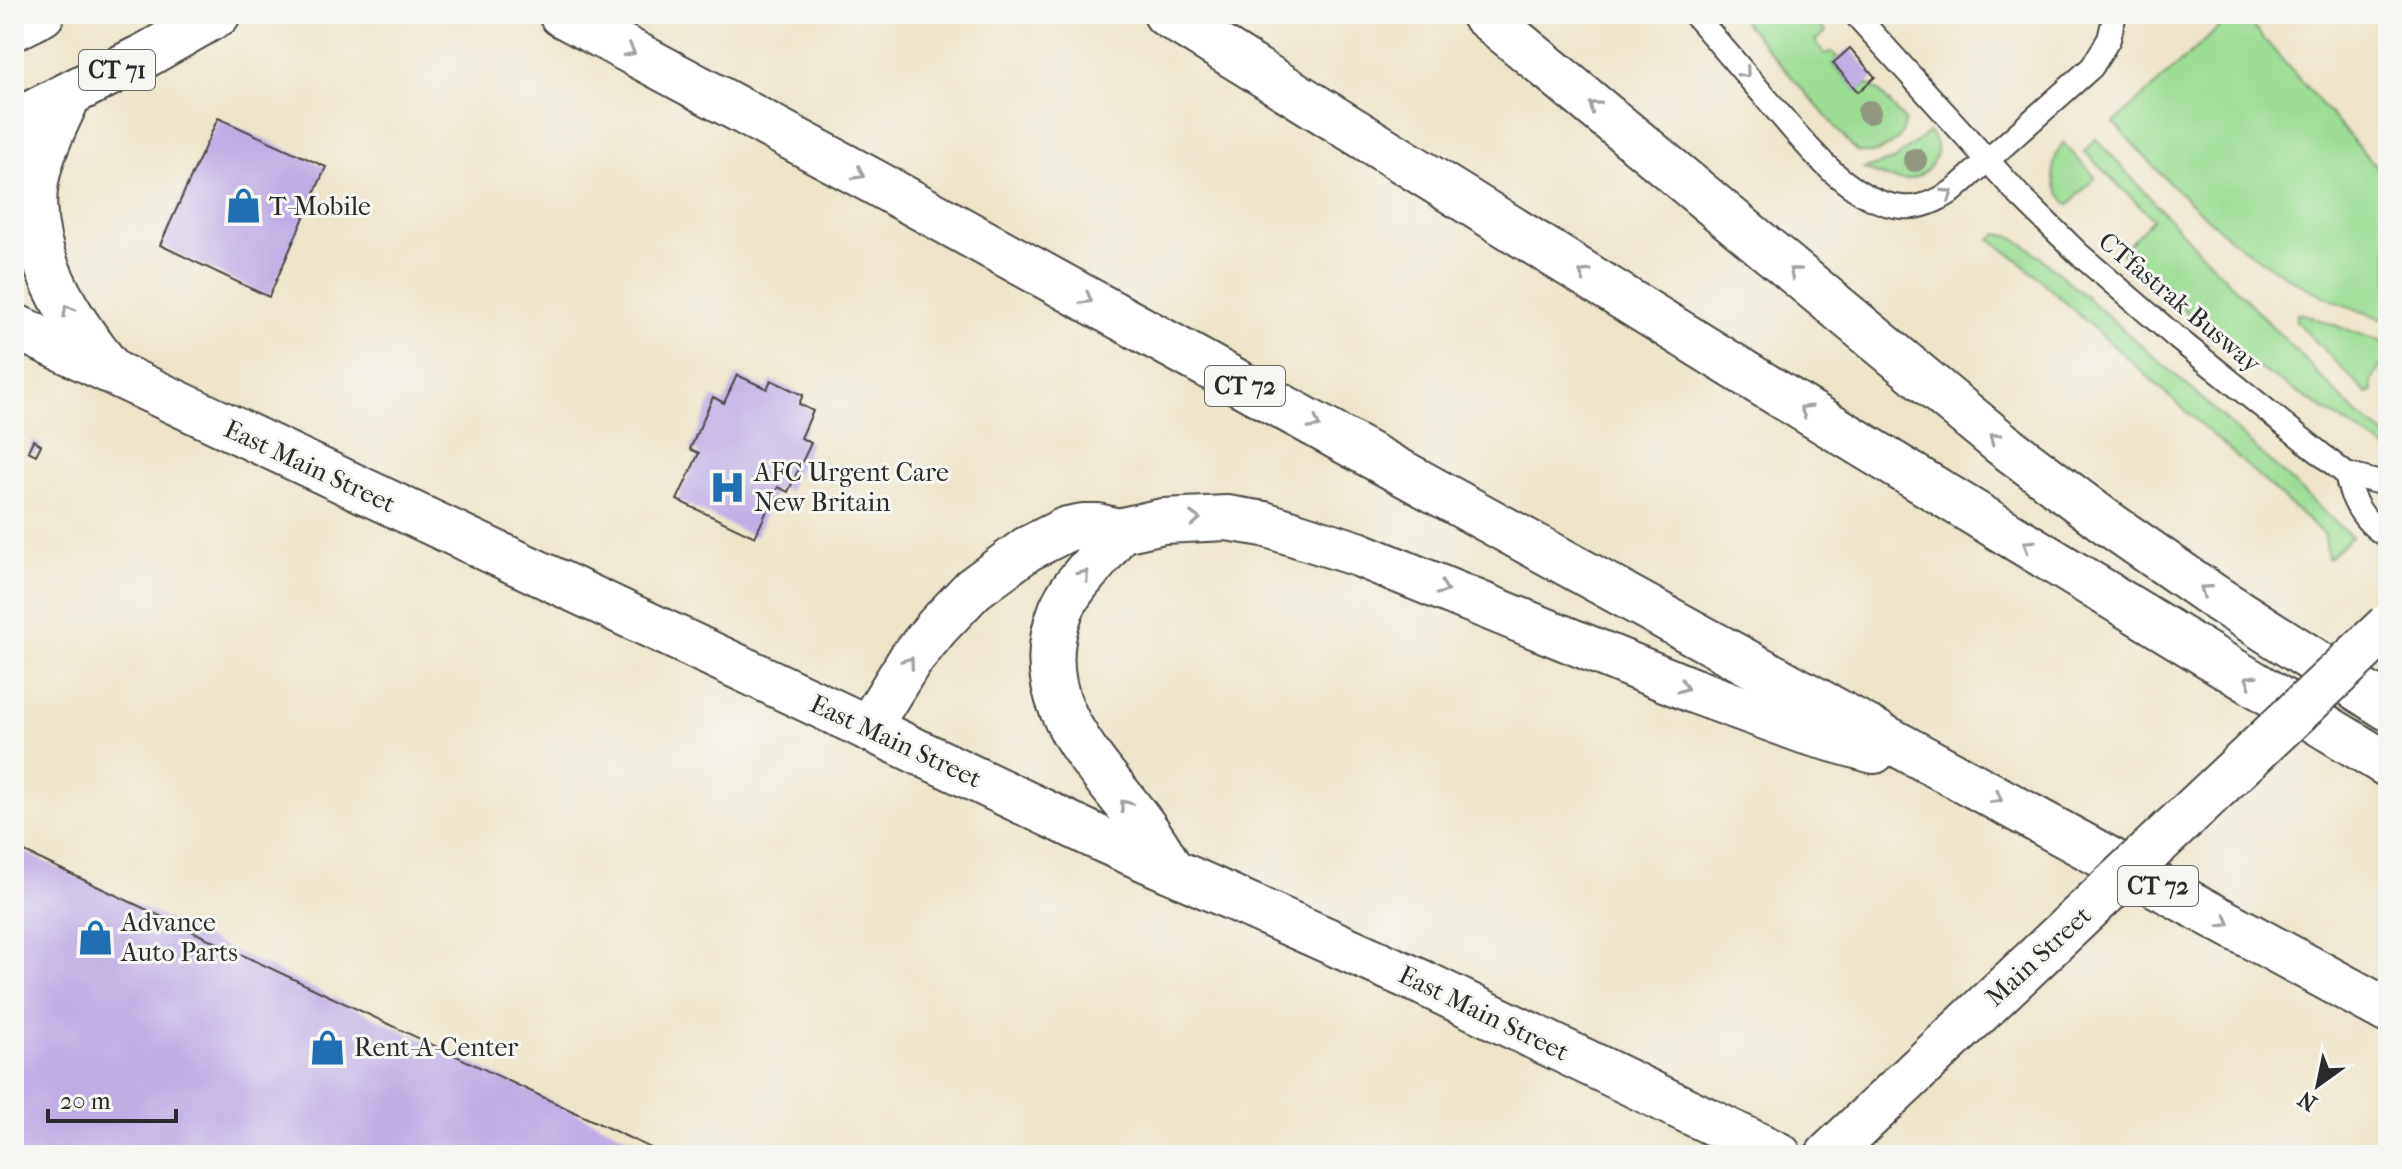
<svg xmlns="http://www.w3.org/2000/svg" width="2402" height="1169" font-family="'IM FELL French Canon',serif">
<rect width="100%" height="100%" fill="#f6f6f2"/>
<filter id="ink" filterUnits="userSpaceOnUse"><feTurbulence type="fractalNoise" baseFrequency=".0125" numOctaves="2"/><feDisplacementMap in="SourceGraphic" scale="16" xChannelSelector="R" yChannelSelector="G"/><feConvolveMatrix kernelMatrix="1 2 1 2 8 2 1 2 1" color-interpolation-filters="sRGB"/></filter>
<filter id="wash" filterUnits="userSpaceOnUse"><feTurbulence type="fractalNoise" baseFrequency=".006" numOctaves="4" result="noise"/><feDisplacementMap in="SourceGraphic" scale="32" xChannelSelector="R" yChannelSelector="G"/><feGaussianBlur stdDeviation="1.8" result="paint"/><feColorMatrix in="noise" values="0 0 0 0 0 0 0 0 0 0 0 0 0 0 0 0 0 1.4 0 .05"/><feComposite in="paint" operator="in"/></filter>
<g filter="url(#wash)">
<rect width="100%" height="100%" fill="#eee4ca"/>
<g fill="#9bdd93" stroke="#63845f" stroke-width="2">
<path d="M1737,14H1809L1826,32L1815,41L1826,55L1831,52L1839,58L1833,64L1858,91L1867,84L1880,92L1905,121C1903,143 1878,157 1857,152Z"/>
<path d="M2234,14H2242L2388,180V320C2267,285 2196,214 2114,123Z"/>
<path d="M1929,132C1948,152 1926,181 1901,180C1889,180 1875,173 1864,169L1893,160Z"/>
<polygon points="2096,139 2200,252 2358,415 2388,437 2388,450 2246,360 2208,331 2121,252 2153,219 2084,151"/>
<path d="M2063,143L2095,177L2069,205C2051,189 2048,163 2063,143Z"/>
<polygon points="1997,234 2013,237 2032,250 2197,394 2351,537 2328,559 2325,536 2017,259 1990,239"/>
<polygon points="2296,314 2303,314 2388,344 2388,362 2381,365 2372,381 2373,391 2366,393 2296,321"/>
</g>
<g id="blocks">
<g fill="#c0ade4">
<polygon points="1850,48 1875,77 1858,92 1833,63"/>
<polygon points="218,118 326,167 269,297 160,245"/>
<polygon points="737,375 767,389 771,380 803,395 799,404 813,411 801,438 811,443 788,492 778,487 755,537 677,500 699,453 690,449 713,397 724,403"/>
<polygon points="33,440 41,445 36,455 28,451"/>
<polygon points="14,847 657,1151 665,1155 14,1155"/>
</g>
</g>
</g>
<g filter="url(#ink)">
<use href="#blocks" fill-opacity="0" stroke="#484743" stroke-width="2"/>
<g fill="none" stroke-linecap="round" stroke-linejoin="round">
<defs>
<g id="lane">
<path d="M1694,14C1718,42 1742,70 1766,98C1800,137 1846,202 1902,207C1921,209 1937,201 1953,191L2092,67L2109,39L2115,14"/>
<polyline points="1855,14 2019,195 2079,254 2178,339 2346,474 2388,485"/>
<path d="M2346,474C2351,501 2364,523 2388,537"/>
</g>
<g id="secondary">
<polyline points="868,728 1105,841 1423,983 1779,1155"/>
<polyline points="1828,1155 2104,894"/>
</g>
<g id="primary">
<polyline points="14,28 42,14"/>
<path d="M69,95C56,123 41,152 36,182C25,250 68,318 109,368"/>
<polyline points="14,122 148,54 218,14"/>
<polyline points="14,326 868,728"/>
</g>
<g id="highway">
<polyline points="561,14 876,183 1706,640 2388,1011"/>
<polyline points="1166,14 1751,377 2388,765"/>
<polyline points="1483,14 2001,443 2105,521 2213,596 2388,708"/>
<path d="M1118,531C1102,560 1074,579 1061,610C1018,721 1129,783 1170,869"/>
<polyline points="868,728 910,660 937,627 973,589 1027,549 1067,529 1083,526 1098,526 1118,531 1163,521 1227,518 1264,524 1358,554 1694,691 1806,732 1874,751"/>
</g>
</defs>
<use href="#lane" stroke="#484743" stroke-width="26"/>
<use href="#secondary" stroke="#484743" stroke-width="48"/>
<use href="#primary" stroke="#484743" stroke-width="48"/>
<use href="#highway" stroke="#484743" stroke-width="48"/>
<use href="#lane" stroke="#fff" stroke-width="22"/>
<use href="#secondary" stroke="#fff" stroke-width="44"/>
<use href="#primary" stroke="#fff" stroke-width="44"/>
<use href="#highway" stroke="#fff" stroke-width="44"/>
<polyline stroke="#2b2b2b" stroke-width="6" stroke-dasharray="12 6" stroke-linecap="butt" points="2383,14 2388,19"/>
<defs>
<polyline id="secondary-bridge" points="2104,894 2388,626"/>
</defs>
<use href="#secondary-bridge" stroke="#484743" stroke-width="48" stroke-linecap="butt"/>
<use href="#secondary-bridge" stroke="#fff" stroke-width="44"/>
</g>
<g fill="#929781">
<circle cx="1869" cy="112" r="12"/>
<circle cx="1915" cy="160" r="12"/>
</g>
<defs><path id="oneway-chevron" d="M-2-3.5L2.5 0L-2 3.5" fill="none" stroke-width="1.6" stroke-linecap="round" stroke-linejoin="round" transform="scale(2)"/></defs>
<g stroke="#a0a0a0">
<use href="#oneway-chevron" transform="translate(630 51) rotate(28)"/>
<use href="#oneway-chevron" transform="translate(1745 73) rotate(49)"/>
<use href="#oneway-chevron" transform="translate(1594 106) rotate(-140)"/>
<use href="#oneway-chevron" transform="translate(859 174) rotate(28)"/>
<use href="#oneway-chevron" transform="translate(1948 194) rotate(-34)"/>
<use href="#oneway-chevron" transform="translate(1794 272) rotate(-140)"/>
<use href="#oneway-chevron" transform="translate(1584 274) rotate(-148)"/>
<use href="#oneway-chevron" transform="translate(1087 299) rotate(29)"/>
<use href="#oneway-chevron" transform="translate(68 310) rotate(-120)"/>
<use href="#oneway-chevron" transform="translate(1805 410) rotate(-149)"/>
<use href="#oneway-chevron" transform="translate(1315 424) rotate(29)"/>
<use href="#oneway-chevron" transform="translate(1994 438) rotate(-141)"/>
<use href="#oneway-chevron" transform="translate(1195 519) rotate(-2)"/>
<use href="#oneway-chevron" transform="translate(2028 545) rotate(-149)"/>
<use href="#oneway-chevron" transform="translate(1084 575) rotate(-50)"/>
<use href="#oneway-chevron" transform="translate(1443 589) rotate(22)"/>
<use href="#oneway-chevron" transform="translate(2205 590) rotate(-145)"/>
<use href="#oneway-chevron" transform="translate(909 662) rotate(-55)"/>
<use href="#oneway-chevron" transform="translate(2250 680) rotate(-149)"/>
<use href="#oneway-chevron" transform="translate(1683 687) rotate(22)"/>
<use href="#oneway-chevron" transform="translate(1997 798) rotate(29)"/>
<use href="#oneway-chevron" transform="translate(1125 805) rotate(-128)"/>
<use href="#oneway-chevron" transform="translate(2225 922) rotate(29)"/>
</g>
</g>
<defs>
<symbol id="shop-bare" viewBox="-9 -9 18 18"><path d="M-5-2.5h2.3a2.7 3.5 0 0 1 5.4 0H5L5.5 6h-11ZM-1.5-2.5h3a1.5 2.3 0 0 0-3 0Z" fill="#1f6fb2" stroke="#f6f6f2" stroke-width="2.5" paint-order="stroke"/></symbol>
<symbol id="hospital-bare" viewBox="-9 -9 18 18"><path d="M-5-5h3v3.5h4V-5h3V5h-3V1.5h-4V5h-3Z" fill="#1f6fb2" stroke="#f6f6f2" stroke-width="2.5" paint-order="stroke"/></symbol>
</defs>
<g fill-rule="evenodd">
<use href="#shop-bare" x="218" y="180" width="51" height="51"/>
<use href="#hospital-bare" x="702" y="462" width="51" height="51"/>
<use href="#shop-bare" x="70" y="912" width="51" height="51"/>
<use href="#shop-bare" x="302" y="1022" width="51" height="51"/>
</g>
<g text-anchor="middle" stroke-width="6" stroke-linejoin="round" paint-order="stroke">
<g fill="#f6f6f2" stroke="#686867" stroke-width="2">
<rect x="79" y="50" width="76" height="40" rx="6"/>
<rect x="1205" y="366" width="80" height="40" rx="6"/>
<rect x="2118" y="866" width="80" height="40" rx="6"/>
</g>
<g font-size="24" font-weight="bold" fill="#2b2b2b">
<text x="117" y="78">CT 71</text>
<text x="1245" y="394">CT 72</text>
<text x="2158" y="894">CT 72</text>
</g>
<g font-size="26" fill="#2b2b2b" stroke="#f6f6f2" text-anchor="start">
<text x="269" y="215">T-Mobile</text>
<text x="754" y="481">AFC Urgent Care<tspan x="754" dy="30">New Britain</tspan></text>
<text x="121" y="931">Advance<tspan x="121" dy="30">Auto Parts</tspan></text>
<text x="354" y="1056">Rent-A-Center</text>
</g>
<g font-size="26" fill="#2b2b2b" stroke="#f6f6f2">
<text transform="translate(2180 302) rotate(40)" y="9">CTfastrak Busway</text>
<text transform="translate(310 466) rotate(25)" y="9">East Main Street</text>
<text transform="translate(896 741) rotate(25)" y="9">East Main Street</text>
<text transform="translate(2038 956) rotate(-43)" y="9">Main Street</text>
<text transform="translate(1484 1013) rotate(26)" y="9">East Main Street</text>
</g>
</g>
<rect width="2402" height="1169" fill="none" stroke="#f6f6f2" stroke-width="48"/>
<g transform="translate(2318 1085) rotate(213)" stroke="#f6f6f2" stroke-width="6" paint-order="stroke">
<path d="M0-6L14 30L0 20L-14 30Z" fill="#2b2b2b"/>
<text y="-12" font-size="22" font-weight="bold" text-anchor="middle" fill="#2b2b2b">N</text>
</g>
<path d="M48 1109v12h128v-12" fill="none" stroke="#2b2b2b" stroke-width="4"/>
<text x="60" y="1109" font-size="24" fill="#2b2b2b" stroke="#f6f6f2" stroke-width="6" paint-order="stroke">20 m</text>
</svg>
